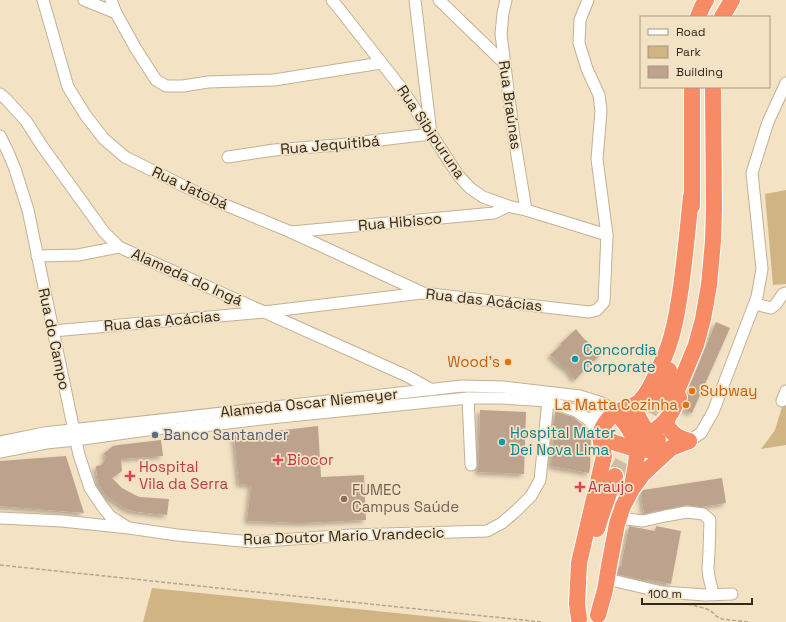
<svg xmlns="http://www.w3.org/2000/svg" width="786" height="622" font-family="'Space Grotesk',sans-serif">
<defs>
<filter id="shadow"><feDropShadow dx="-3" dy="3" stdDeviation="2" flood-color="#0004"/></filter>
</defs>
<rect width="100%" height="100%" fill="#f4e2c5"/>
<g fill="#d1b484">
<polygon points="786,190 786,284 773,285 765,194"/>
<polygon points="786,403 786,445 761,449 775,430 782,407"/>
<polygon points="152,588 484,622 143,622"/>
</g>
<g fill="#bda38e" filter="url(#shadow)">
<polygon points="716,322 730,328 692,413 684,410 688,401 688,397 687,392"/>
<polygon points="576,329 585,340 586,340 602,354 591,363 575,380 566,368 564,368 550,355 561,345 560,344"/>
<polygon points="480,410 526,412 524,474 478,472"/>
<polygon points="555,411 573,417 583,425 591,436 590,468 589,473 551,466"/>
<polygon points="318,426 321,477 364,475 366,520 301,523 247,521 251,485 239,484 234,436"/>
<polygon points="161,440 163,456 121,459 122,471 112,478 122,488 135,495 140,497 169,499 167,515 138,512 129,510 123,507 108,497 103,491 98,483 97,476 96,466 102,465 104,461 107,457 103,454 113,446 118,445"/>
<polygon points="66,456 84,513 0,506 0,461"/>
<polygon points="722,478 726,503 701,507 686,505 644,514 641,493 643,490"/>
<polygon points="629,526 655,531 656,526 681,531 671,584 647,579 647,581 617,574 619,567 621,567"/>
</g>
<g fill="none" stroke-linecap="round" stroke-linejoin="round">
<polyline stroke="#cdbda3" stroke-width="16" stroke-dasharray="16 8" stroke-linecap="butt" points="615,476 658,396"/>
<defs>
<g id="minor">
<polyline points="43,0 68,87 86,116 104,139 125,157 206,197 291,232 421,292"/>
<polyline points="84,0 116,13"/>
<polyline points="111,0 116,13 136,49 156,80 166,86 183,86 208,82 274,80 381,63"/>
<polyline points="332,0 341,11 402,89 458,175 470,188 483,197 508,206 526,210 607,235"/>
<polyline points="439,0 504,63"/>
<polyline points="506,0 503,13 501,34 514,137 526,210"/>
<polyline points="0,94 6,99 26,121 42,146 104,232 119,247 407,376 432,390"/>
<polyline points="0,136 8,152 15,169 28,210 79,455 90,488 102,506 110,516 127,527"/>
<polyline points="228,157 274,150 337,145 431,134 415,0"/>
<polyline points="291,232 494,213 508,206"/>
<polyline points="37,256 78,255 119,247"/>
<polyline points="755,304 771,308 776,304 783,294 786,293"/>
<polyline points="53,331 264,312 422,293 589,312 597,310 604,302 607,235 597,159 601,111 599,95 587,69 579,43 580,20 588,0"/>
<polyline points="468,398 471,465"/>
<polyline points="782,401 786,391"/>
<path d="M589,420C596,415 600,412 602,403"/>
<polyline points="689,441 701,433 713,412 757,297 762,269 752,173 768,122 786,83"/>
<polyline points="0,442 44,433 462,386 503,387 580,396 602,403 616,412"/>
<polyline points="0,452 46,443 76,440 161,428 178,429 280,417 468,398 502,398 548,401 576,411 589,420 600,436"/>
<polyline points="0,518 62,521 129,528 177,535 252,542 351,535 487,531 502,523 517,510 531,496 540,480 548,401"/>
<polyline points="619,518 643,521 665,516 687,512 703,514 710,520 709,552 708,569 709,577 713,594"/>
<polyline points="607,579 662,592 705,595 732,594"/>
</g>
<g id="highway">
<polyline points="698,17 702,7 706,0"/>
<polyline points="722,17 732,0"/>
<polyline points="692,87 692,206"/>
<polyline points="658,396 669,370"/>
<path d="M633,406C639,419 645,433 658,440"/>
<polyline points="670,406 682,379 696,345 703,319 709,285 713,241 714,209 713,87"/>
<path d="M616,412C625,423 636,436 637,451C637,463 634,475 632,486"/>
<path d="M666,421C669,433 678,438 689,441"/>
<path d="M600,436C622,448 642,450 667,452"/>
<path d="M629,447C641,439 656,432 666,420C672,413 675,405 679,397"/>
<polyline points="597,529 601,516 615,476"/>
<polyline points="598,615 605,590 609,566 617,524 623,506 632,489 642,475 671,448 689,441"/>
<path d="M579,619L577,604L579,563L604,456C603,451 600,439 600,435C602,426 610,415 618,411C626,408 633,407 640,401C650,391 655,376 661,364C673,340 677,314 681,287C685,257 688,227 691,196"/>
</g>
</defs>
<use href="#minor" stroke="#c2b195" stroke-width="13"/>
<use href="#highway" stroke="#fff" stroke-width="18"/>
<g stroke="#b5a68f" stroke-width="1.5" stroke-dasharray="4 2" stroke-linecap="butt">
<polyline points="0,565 541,622"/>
<polyline points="688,604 707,609 712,612 716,616 722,619 748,622"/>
</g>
<use href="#minor" stroke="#fff" stroke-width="11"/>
<use href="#highway" stroke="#f68b65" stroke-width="16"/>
</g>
<g fill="#0f9aa8" stroke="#f4e2c5" stroke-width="1.5">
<circle cx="575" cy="359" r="4"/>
<circle cx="502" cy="442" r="4"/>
</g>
<g fill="#e8710a" stroke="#f4e2c5" stroke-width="1.5">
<circle cx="508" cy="362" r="4"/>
<circle cx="692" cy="391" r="4"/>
<circle cx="686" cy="405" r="4"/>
</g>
<circle fill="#5c6f8a" stroke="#f4e2c5" stroke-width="1.5" cx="155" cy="435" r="4"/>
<g fill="#e0444e" stroke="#f4e2c5" stroke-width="1.5">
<path d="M276 454h4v4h4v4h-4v4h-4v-4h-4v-4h4z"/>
<path d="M128 470h4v4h4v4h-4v4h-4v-4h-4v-4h4z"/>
<path d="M578 481h4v4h4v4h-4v4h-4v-4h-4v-4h4z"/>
</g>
<circle fill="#8d6e63" stroke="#f4e2c5" stroke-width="1.5" cx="344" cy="499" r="4"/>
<g text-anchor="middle" stroke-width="3.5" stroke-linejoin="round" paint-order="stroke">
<g font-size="15" fill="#2f281d" stroke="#f4e2c5">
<text transform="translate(510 105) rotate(82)" y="5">Rua Braúnas</text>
<text transform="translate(431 132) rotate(56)" y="5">Rua Sibipuruna</text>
<text transform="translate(330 145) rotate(-5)" y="5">Rua Jequitibá</text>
<text transform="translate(190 188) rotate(25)" y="5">Rua Jatobá</text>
<text transform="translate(400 222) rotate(-5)" y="5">Rua Hibisco</text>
<text transform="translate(187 277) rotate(24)" y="5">Alameda do Ingá</text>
<text transform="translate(484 300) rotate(6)" y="5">Rua das Acácias</text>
<text transform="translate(162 321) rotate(-5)" y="5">Rua das Acácias</text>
<text transform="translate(54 339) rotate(78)" y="5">Rua do Campo</text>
<text transform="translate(309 403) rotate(-6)" y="5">Alameda Oscar Niemeyer</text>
<text transform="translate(344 536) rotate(-2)" y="5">Rua Doutor Mario Vrandecic</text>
</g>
<g font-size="15" fill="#0d838f" stroke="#f4e2c5" text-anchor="start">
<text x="583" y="355">Concordia<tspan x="583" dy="17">Corporate</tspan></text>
<text x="510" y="438">Hospital Mater<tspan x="510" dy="17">Dei Nova Lima</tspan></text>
</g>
<g font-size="15" fill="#c56008" stroke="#f4e2c5" text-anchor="end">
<text x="500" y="367">Wood's</text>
<text x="700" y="396" text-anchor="start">Subway</text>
<text x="678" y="410">La Matta Cozinha</text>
</g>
<g font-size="15" fill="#4e5e75" stroke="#f4e2c5" text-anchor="start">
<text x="163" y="440">Banco Santander</text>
</g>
<g font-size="15" fill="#be3a42" stroke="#f4e2c5" text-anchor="start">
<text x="287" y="465">Biocor</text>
<text x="139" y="472">Hospital<tspan x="139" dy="17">Vila da Serra</tspan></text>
<text x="588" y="492">Araujo</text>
</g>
<g font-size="15" fill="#785e54" stroke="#f4e2c5" text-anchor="start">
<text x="352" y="495">FUMEC<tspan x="352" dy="17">Campus Saúde</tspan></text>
</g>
</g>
<rect x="640" y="16" width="130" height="72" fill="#f4e2c5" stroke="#a59882"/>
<rect x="648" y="29" width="20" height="6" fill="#ffffff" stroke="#a59882"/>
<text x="676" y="36" font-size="12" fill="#2f281d">Road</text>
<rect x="648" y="46" width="20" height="12" fill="#d1b484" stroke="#a59882"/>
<text x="676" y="56" font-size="12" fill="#2f281d">Park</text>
<rect x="648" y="66" width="20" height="12" fill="#bda38e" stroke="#a59882"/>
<text x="676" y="76" font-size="12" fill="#2f281d">Building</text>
<path d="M642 598v6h110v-6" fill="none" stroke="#2f281d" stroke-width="2"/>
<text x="648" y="598" font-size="12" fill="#2f281d" stroke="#f4e2c5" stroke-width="3" paint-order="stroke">100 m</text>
</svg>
